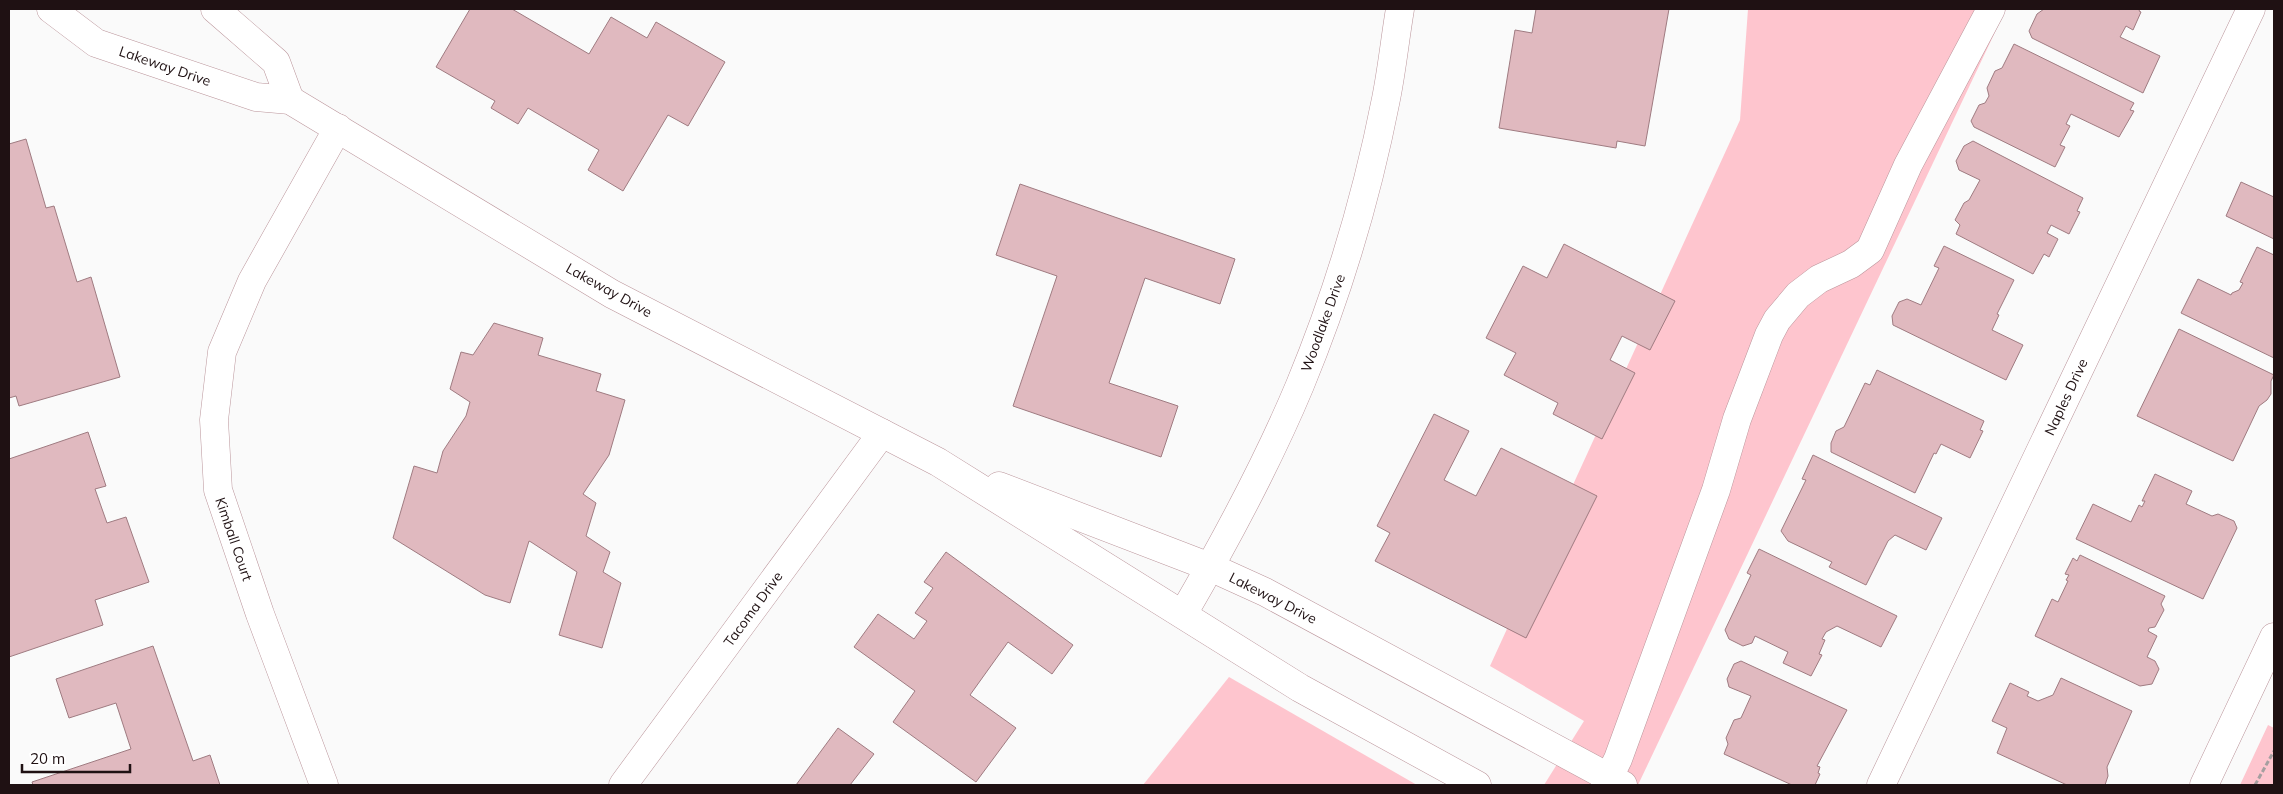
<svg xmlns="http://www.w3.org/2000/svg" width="2283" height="794" font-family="Mulish,sans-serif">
<rect width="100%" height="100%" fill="#fafafa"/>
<g fill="#fec5ce">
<polygon points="1748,9 2006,9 1638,785 1544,785 1584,721 1490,666 1740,120"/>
<polygon points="1229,677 1417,785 1143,785"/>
<polygon points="2268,725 2274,728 2274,785 2240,785"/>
</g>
<g fill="#e0b9bf" stroke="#9f7b81">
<polygon points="470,9 512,9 589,54 611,17 647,38 656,22 725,62 688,126 668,115 623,191 588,170 599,150 528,108 518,124 491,108 495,101 436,67"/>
<polygon points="1536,9 1669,9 1645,146 1617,141 1616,148 1499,128 1515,30 1532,33"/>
<polygon points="2044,9 2140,9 2139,11 2141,12 2133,30 2126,26 2120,37 2160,56 2143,93 2032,38 2029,31 2037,14"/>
<polygon points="2014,44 2134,103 2130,110 2134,111 2119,137 2071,114 2066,124 2070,126 2060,145 2065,147 2055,167 1974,127 1971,121 1979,105 1985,103 1989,96 1987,88 1995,71 2002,68"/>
<polygon points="26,139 46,208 54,206 77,282 91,277 120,377 19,406 16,396 9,398 9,144"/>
<polygon points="1973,141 2083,198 2077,211 2080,212 2069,234 2051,225 2047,233 2058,239 2049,257 2044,254 2033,274 1956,234 1960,225 1955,220 1964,203 1969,200 1980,180 1959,170 1956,161 1964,146"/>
<polygon points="2241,182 2274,197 2274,239 2226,216"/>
<polygon points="1020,184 1235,259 1220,304 1145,278 1109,383 1178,406 1161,457 1013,406 1057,276 996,255"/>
<polygon points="1564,244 1675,301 1650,350 1622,336 1610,360 1635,373 1602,439 1553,414 1558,403 1504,375 1516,353 1486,338 1523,266 1547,278"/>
<polygon points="1944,246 2014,280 1997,314 1999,315 1992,330 2023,345 2006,380 1893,325 1892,316 1899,302 1907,299 1921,305 1939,268 1934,266"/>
<polygon points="2257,247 2274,255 2274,358 2181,313 2198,279 2231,295 2232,293 2239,290 2243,283 2240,282"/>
<polygon points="494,323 543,338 538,355 601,374 596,391 625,400 609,455 583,494 596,503 586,536 610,552 603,572 621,583 602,648 559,635 577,572 531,542 529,541 510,603 485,595 393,538 414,466 437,473 443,451 466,416 470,402 450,389 461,352 473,355"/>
<polygon points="2179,329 2274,375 2271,381 2271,394 2267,400 2259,406 2233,461 2137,416"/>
<polygon points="1877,370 1984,421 1980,430 1983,431 1970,458 1941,444 1936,454 1934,453 1915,493 1831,452 1831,443 1836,431 1844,427 1865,383 1870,385"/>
<polygon points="1434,414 1469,431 1444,480 1476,496 1501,448 1597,496 1526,638 1375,561 1390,533 1377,526"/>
<polygon points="88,432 106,486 95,489 107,523 126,517 149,582 95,600 103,625 9,657 9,459"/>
<polygon points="1813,455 1942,518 1926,550 1895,535 1888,541 1866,585 1829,567 1832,562 1788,541 1781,531 1806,480 1802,479"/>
<polygon points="2155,474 2192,491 2186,504 2212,516 2218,514 2234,521 2237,528 2203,599 2076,539 2093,504 2131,522 2139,505 2142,507 2145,501 2142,501"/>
<polygon points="1759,549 1897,616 1881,647 1837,626 1826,632 1822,639 1825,640 1819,654 1822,655 1811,676 1783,663 1788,652 1755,636 1752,643 1743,646 1729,639 1725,630 1751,575 1747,573"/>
<polygon points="946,552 1073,645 1052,674 1008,642 970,695 1016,728 976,782 893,722 915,691 854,647 878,614 914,639 927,621 915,613 933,588 924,582"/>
<polygon points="2080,555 2165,596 2161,604 2164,610 2155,627 2149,628 2148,631 2157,636 2147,657 2155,661 2159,669 2152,684 2140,686 2035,636 2052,599 2058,602 2068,581 2066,580 2069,575 2065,574 2073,558 2077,561"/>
<polygon points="153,646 193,761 210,755 220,785 33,785 32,782 131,749 116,703 69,718 56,679"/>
<polygon points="1741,661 1847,710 1817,766 1820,767 1818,773 1820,774 1815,785 1792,785 1724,754 1728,744 1726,738 1734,720 1741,718 1751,696 1729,687 1727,679 1734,664"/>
<polygon points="2061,678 2132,711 2107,767 2108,776 2105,785 2067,785 1997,753 2007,728 1992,721 2010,683 2029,692 2027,696 2038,701 2053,695"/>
<polygon points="838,728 874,754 850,785 796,785"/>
</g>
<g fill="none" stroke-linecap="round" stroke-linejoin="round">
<defs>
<g id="minor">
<polyline points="51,9 96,43 256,97 290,100 612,294 938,462 1300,688 1477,785"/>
<polyline points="215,9 276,62 290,100"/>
<polyline points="999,486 1210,567 1265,592 1623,785"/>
<path d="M1183,614C1226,540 1267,464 1300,385C1338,293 1367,196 1386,99C1392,69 1395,39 1400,9"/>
<polyline points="324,785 260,614 218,490 214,420 222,352 252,281 338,128"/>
<polyline points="623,785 882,433"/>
<polyline points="1605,785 1618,759 1716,490 1737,419 1769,335 1777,320 1798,295 1819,279 1851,264 1870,250 1908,165 1991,9"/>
<polyline points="1881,785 2251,9"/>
<polyline points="2204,785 2274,637"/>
</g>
</defs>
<use href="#minor" stroke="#bb959b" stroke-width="29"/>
<polyline stroke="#a59fa0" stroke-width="3" stroke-dasharray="5 2.5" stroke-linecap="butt" points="2255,785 2274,751"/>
<use href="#minor" stroke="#fff" stroke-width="28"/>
</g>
<g text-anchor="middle" stroke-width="4.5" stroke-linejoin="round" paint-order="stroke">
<g font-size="14" fill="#1f1113" stroke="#fff">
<text transform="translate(165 66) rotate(19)" y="5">Lakeway Drive</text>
<text transform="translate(609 290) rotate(29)" y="5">Lakeway Drive</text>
<text transform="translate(1323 323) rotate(-70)" y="5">Woodlake Drive</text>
<text transform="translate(2066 397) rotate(-65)" y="5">Naples Drive</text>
<text transform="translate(234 539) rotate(71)" y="5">Kimball Court</text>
<text transform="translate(1273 598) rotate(27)" y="5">Lakeway Drive</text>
<text transform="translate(753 609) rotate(-54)" y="5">Tacoma Drive</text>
</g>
</g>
<rect width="2283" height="794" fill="none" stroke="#1f1113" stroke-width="20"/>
<path d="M22 764v8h108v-8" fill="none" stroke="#1f1113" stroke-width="2.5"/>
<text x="30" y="764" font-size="15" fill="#1f1113" stroke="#ffffff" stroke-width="4" paint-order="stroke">20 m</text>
</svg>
